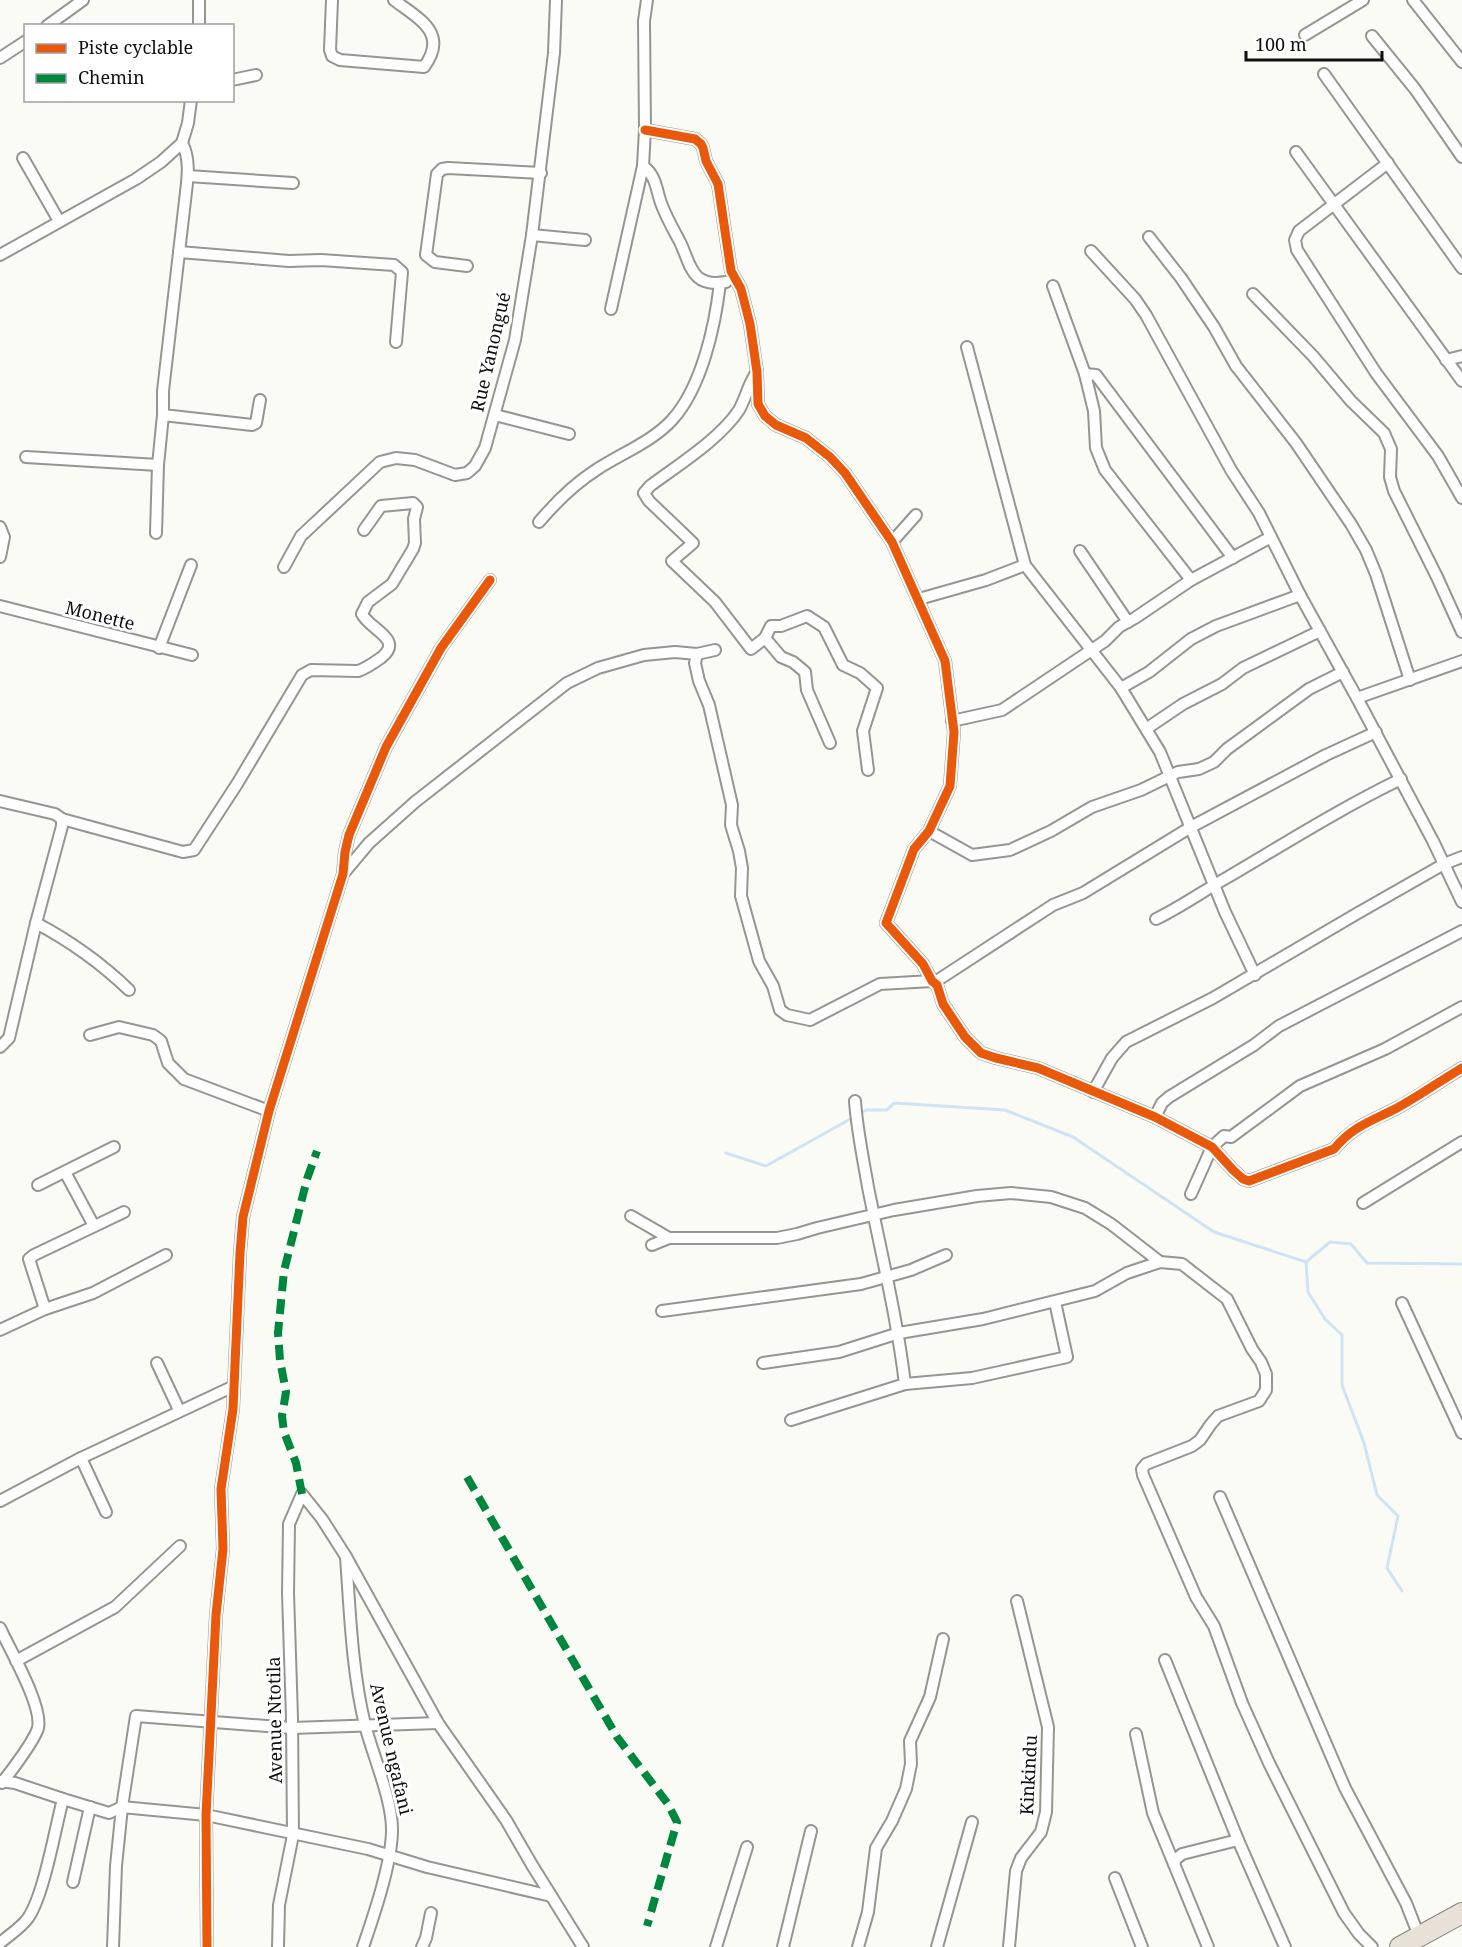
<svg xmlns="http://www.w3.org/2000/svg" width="1462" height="1947" font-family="'Noto Serif',serif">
<rect width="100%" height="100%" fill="#fbfbf6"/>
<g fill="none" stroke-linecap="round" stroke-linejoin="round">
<g stroke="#cee3f3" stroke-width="3">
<polyline points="859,1114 866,1110 887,1110 894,1103 1005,1110 1073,1137 1214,1232 1306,1262"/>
<polyline points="726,1153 766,1166 854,1117"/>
<polyline points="1306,1262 1308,1292 1325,1319 1342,1335 1342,1385 1364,1443 1377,1495 1398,1516 1387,1568 1402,1591"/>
<polyline points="1306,1262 1330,1242 1351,1244 1367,1263 1462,1264"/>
</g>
<defs>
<g id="street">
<path d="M332,0L330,50L332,56L340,60L424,67C449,33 419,19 394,0"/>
<polyline points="1413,0 1462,62"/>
<polyline points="47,26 83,0"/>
<polyline points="199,26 199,0"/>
<polyline points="1305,35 1363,0"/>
<polyline points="1372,36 1415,89 1462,157"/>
<polyline points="0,58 26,41"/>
<polyline points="1324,74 1462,268"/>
<polyline points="232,80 256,75"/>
<path d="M645,130L695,139L701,144L703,148L706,161L718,184L731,271L741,289L750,324L757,372L758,404L765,416L776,425L806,438L830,457L845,473L892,542L945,661L954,732L950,786L929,831L914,849L886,923L923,964L932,981L937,985L943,1004L965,1037L981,1053L996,1058L1038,1068L1155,1117L1212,1147L1233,1170L1243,1179L1249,1181L1334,1149C1353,1126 1372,1121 1397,1108C1419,1096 1440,1081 1462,1068"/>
<polyline points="1296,152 1462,381"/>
<polyline points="23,158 59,221"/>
<polyline points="1388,163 1299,231 1295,240 1297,250 1376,373 1438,456 1462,498"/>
<path d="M643,166C656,175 656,189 661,203C666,217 673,229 680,242C691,265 691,288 726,282"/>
<polyline points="188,176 293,183"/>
<polyline points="532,235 585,240"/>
<polyline points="1149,237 1181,278 1214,327 1236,366 1296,443 1351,524 1366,550 1376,574 1410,680"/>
<polyline points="1091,251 1135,299 1146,315 1231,470 1259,513 1300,595 1357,698 1433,841 1462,902"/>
<polyline points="179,252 289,261 321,260 394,265 402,272 396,342"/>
<polyline points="0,255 136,179 161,162 182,143 188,123 191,100"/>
<polyline points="467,266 435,262 426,255 437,174 442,169 448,168 541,173"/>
<polyline points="1053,286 1085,374 1094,411 1096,448 1105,470 1191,580"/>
<polyline points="1253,294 1313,356 1351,401 1384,433 1391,449 1390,477 1394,491 1437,577 1462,632"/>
<polyline points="611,309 643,166 645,130 644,21 647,0"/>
<polyline points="967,347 1025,565 1121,688 1160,752 1225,912 1255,975"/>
<polyline points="1446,360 1462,356"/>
<path d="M757,372C748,384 746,398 739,410C720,439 678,465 650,486L644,493L649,501L693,543L672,561L715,602L751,649L765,638L781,657L793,662L805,672L807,690L830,743"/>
<polyline points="1085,374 1096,375 1233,558"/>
<polyline points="163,415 252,425 256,423 260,400"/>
<polyline points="495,415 569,434"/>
<polyline points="26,457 158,465"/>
<path d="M539,522C556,502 574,484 596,470C620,454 652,442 672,420C702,387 715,326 720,283"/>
<polyline points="0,527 4,537 0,557"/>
<path d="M156,533L158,465L163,415V391L186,192C188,176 190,158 182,143"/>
<polyline points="892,542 916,515"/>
<polyline points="1080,551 1128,622"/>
<polyline points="284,567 301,536 380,462 396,458 415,460 455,475 467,473 475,466 485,448 515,340 532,235 554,53 556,0"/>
<polyline points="919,599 986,580 1025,565"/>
<polyline points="0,606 192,655"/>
<polyline points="765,638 771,626 781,626 807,616 824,627 843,665 860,673 877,688 863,731 868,770"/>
<polyline points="159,648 191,565"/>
<polyline points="697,654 695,663 699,681 709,705 732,805 731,825 739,851 742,868 741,896 759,961 773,986 780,1010 787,1015 810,1020 880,984 932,981"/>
<polyline points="1121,688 1149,672 1191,639 1216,626 1300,595"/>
<polyline points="1357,698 1462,661"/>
<polyline points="952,721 1002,710 1105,641 1119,627 1135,618 1191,580 1271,537"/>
<polyline points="1146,729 1183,704 1222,684 1243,668 1320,631"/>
<path d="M0,801L55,814L62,819L183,852L194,850L237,784L302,675L311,670L358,671C367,668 375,662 382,657C404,639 369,629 362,614L368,602L392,584L413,549L415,543L414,519L417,507L413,503L381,506L364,530"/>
<polyline points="929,831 972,855 1010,850 1051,831 1092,807 1141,790 1178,772 1199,769 1214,762 1227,749 1309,689 1343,672"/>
<polyline points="343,874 369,843 415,802 567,683 598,668 644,655 675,652 697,654 715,650"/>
<path d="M1156,919C1181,907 1203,891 1228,877C1284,844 1341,808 1401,779"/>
<path d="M36,923C70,941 101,963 129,990"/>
<polyline points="935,982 1053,905 1083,893 1191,827 1326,755 1376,732"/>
<polyline points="90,1035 119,1027 153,1035 161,1041 168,1063 184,1079 269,1111"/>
<polyline points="0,1047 9,1038 36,923 62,826 62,819"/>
<polyline points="1093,1092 1112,1058 1126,1042 1213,998 1358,913 1444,864 1462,857"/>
<path d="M855,1101C857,1130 863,1158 868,1187C881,1253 897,1317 905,1384"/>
<polyline points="1155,1117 1162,1103 1169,1097 1254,1045 1279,1026 1462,931"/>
<polyline points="65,1172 94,1226"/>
<polyline points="38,1185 114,1147"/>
<polyline points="1191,1194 1212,1147 1224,1136 1231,1137 1300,1086 1385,1049 1462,1007"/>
<polyline points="1363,1203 1462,1142"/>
<polyline points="631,1216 669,1238"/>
<polyline points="652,1245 669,1238 777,1238 797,1234 817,1228 894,1210 977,1196 1011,1193 1051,1197 1085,1208 1111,1224 1160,1262"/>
<polyline points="1402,1303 1462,1433"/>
<polyline points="45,1309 29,1259 34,1255 124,1212"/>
<polyline points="662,1311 861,1284 911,1270 946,1255"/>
<polyline points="0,1330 45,1309 93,1293 166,1255"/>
<polyline points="157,1363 179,1410"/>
<polyline points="763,1363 839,1352 899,1333 983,1319 1095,1291 1127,1273 1160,1262 1182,1264 1227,1299 1252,1349 1261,1362 1266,1374 1266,1390 1259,1401 1218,1416 1211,1424 1200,1440 1192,1446 1146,1464 1142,1469 1143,1475 1196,1597 1214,1626 1242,1703 1269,1763 1344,1913 1359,1934 1372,1947"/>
<polyline points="791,1420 905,1384 972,1378 1067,1357 1055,1302"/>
<polyline points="81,1458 106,1512"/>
<polyline points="1220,1497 1345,1788 1406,1903 1419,1936"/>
<polyline points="0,1501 81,1458 234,1386"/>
<path d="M346,1557C350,1613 352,1671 365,1725C373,1756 393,1801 392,1832C391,1865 374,1915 363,1947"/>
<path d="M0,1628C10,1650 43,1706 38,1728C34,1742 11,1771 2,1783"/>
<polyline points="1165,1660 1238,1840 1285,1947"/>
<polyline points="16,1661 115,1607 180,1546"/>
<polyline points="1136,1734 1153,1813 1174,1864"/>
<polyline points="0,1781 15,1783 63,1799 109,1813 122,1807 206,1815 368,1849 427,1867 551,1896"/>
<polyline points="1115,1878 1142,1947"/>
<polyline points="73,1882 90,1807"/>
<path d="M0,1943C9,1935 21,1928 28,1918C44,1895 55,1829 63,1799"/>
<polyline points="113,1947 116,1866 122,1807 136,1716 292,1728 438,1723"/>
<polyline points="207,1947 206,1815 216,1615 223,1549 221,1489 233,1409 240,1253 243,1217 269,1111 343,874 345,852 349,835 386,747 441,648 490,580"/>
<polyline points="278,1947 279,1905 293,1835 292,1718 288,1593 289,1524 302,1494 322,1519 345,1555 438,1723 506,1820 532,1865 583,1947"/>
<polyline points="422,1947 426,1938 431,1913"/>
<polyline points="716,1947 747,1847"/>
<polyline points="783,1947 811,1831"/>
<polyline points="858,1947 868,1912 876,1848 892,1821 906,1789 911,1764 910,1741 930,1697 943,1639"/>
<polyline points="937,1947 972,1822"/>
<polyline points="1009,1947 1016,1871 1021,1858 1041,1832 1046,1812 1048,1727 1017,1601"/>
<polyline points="1208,1947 1174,1864 1176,1859 1182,1854 1238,1840"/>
</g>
<polyline id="highway" points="1400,1947 1462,1913"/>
</defs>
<use href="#street" stroke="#959593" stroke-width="14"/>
<use href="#highway" stroke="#838380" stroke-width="22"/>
<use href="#street" stroke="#fefefe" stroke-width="10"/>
<use href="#highway" stroke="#e8e1d8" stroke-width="20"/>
<g stroke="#00873e" stroke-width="8" stroke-dasharray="15 8" stroke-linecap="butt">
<polyline points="467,1477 617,1737 668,1804 677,1822 647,1926"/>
<polyline points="302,1494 296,1463 284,1432 282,1416 286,1392 280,1360 278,1333 284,1271 307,1179 317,1151"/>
</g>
<defs>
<g id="cycleway">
<path d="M645,130L695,139L701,144L703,148L706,161L718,184L731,271L741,289L750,324L757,372L758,404L765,416L776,425L806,438L830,457L845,473L892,542L945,661L954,732L950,786L929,831L914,849L886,923L923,964L932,981L937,985L943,1004L965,1037L981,1053L996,1058L1038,1068L1155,1117L1212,1147L1233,1170L1243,1179L1249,1181L1334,1149C1353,1126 1372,1121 1397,1108C1419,1096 1440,1081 1462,1068"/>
<polyline points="207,1947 206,1815 216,1615 223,1549 221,1489 233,1409 240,1253 243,1217 269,1111 343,874 345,852 349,835 386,747 441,648 490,580"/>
</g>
</defs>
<use href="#cycleway" stroke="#fff" stroke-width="13"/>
<use href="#cycleway" stroke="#e8590c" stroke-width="9"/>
</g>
<g text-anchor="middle" stroke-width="6" stroke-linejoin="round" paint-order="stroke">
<g font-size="18" fill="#0f0f0f" stroke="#fff">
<text transform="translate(491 352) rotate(-77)" y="6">Rue Yanongué</text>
<text transform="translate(100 616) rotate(14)" y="6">Monette</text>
<text transform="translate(275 1720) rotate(-91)" y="6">Avenue Ntotila</text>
<text transform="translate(391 1749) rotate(77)" y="6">Avenue ngafani</text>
<text transform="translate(1029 1775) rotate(-87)" y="6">Kinkindu</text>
</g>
</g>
<rect x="24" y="24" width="210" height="78" fill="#ffffff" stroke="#9f9f9f" stroke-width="1.5"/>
<rect x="36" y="44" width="30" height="9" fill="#e8590c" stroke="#9f9f9f" stroke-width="1.5"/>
<text x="78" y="54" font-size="18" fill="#0f0f0f">Piste cyclable</text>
<rect x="36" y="74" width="30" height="9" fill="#00873e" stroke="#9f9f9f" stroke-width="1.5"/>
<text x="78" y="84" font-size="18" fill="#0f0f0f">Chemin</text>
<path d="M1246 51v9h136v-9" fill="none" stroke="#0f0f0f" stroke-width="3"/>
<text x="1255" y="51" font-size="18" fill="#0f0f0f" stroke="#ffffff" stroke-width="4.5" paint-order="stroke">100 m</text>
</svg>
